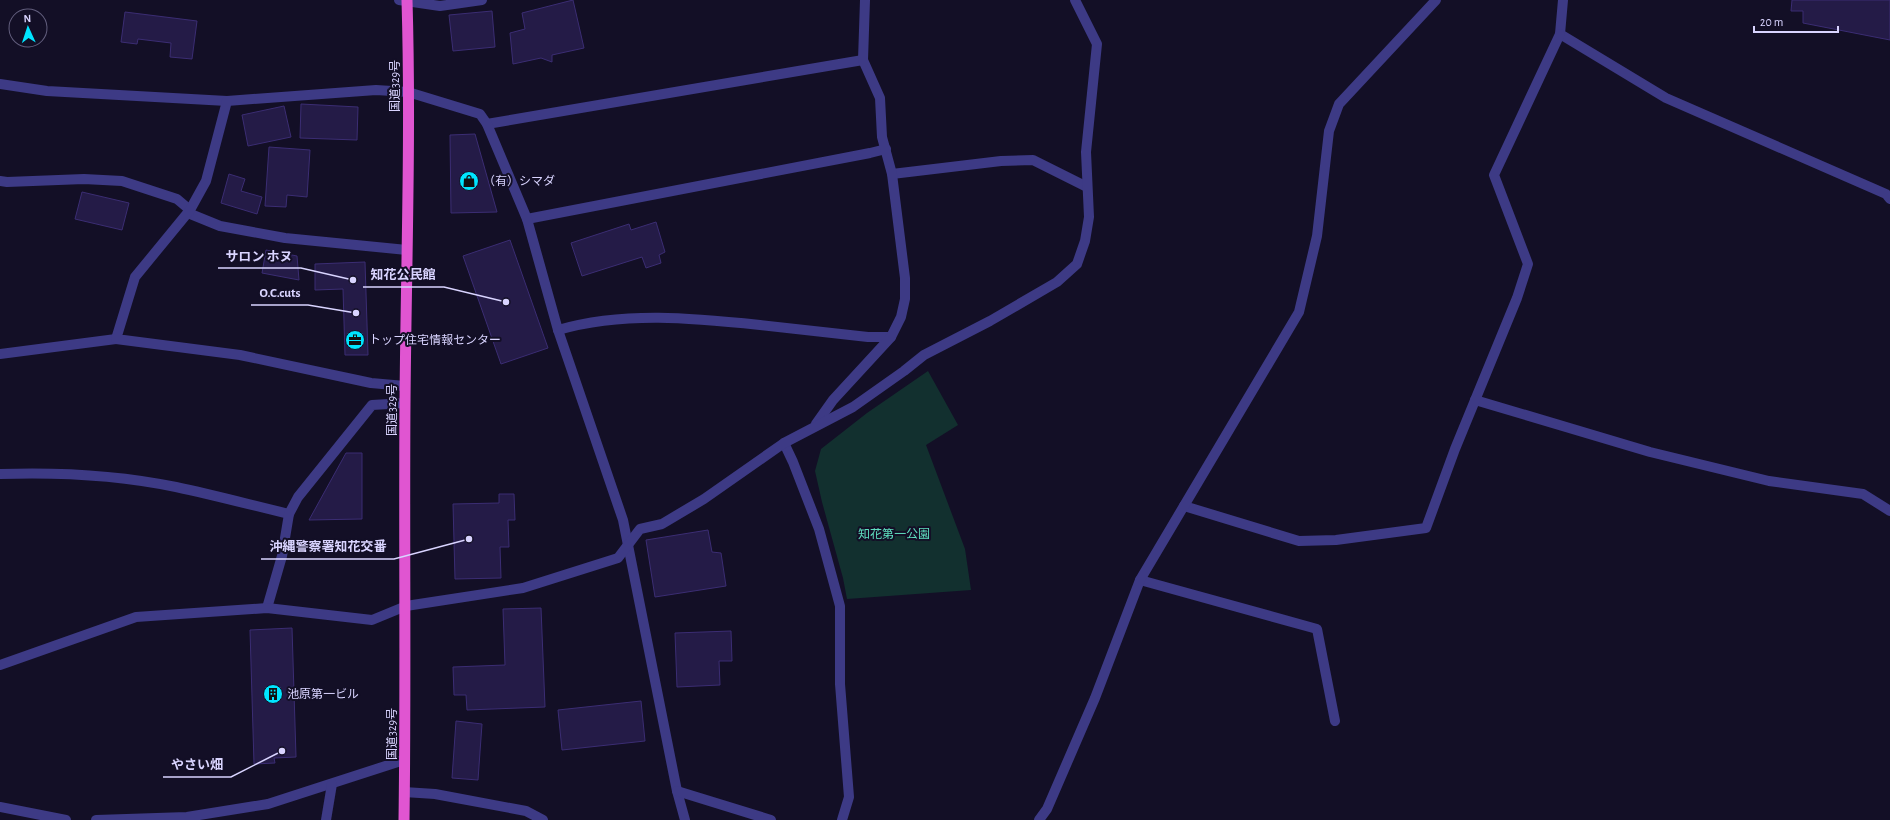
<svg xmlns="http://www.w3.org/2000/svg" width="1890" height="820" font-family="'Alegreya Sans','Noto Sans JP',sans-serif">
<rect width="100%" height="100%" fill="#130f26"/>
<polygon fill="#12302f" points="928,371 958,425 926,445 965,549 971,590 847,599 843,578 822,502 815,471 821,449 867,413"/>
<g fill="#241b47" stroke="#3b2d73">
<polygon points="573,0 584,48 552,55 552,62 541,58 513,64 510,33 525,29 522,13"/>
<polygon points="1792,0 1890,0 1890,40 1803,23 1803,11 1791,11"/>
<polygon points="492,11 495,47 453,51 449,15"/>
<polygon points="125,12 197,21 192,59 170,57 171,43 138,39 137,44 121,42"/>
<polygon points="301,104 358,107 357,140 300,138"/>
<polygon points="284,106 291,137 248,146 242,115"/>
<polygon points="475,134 497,212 451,213 450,135"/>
<polygon points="269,147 310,150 307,197 287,195 286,207 265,206"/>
<polygon points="229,174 245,179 241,191 262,197 257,214 221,203"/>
<polygon points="82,192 129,203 122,230 75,219"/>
<polygon points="656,222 665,252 659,255 661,263 646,268 642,257 582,276 571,243 629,224 631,230"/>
<polygon points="510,240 548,348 501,364 463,256"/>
<polygon points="266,250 297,256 299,280 262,273"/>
<polygon points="365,262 368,355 345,355 343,289 315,290 315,264"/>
<polygon points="346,453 362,453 362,519 309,520"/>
<polygon points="499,494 514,494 515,520 508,520 509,547 500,547 501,578 455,579 453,504 499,503"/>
<polygon points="708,530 712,552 721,553 726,586 655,597 646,540"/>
<polygon points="541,608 545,707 467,710 466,695 454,695 453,667 505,665 503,609"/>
<polygon points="292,628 296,757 274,758 275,763 254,764 250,630"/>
<polygon points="731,631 732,661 719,661 720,685 677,687 675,633"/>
<polygon points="641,701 645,741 562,750 558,710"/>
<polygon points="456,721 482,724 478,780 452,778"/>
</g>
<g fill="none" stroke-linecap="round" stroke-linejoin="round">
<g stroke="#3d3a85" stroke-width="10">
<polyline points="399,0 440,6 482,0"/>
<polyline points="1563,0 1560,34 1666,98 1886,194 1890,199"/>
<polyline points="0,84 47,91 227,101"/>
<polyline points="487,124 863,60"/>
<polyline points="892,174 1001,161 1033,160 1087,187"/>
<polyline points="0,181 7,182 84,179 122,181 177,199 190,210"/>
<polyline points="188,213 220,226 285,238 407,250"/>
<polyline points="527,219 870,153 886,149"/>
<path d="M558,330C624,311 693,318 760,325C796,329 832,333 868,337H891"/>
<polyline points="0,354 116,339"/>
<polyline points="405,386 371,383 240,355 116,339 135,277 190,210 206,181 227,101 376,90 408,92 480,114 487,124 527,219 558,330 623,520 677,791 685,820"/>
<polyline points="1475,400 1650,452 1769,481 1863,494 1890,511"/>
<polyline points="816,424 833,400 891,337 901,317 905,299 905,278 892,174 882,137 880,98 863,60 865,0"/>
<polyline points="784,443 793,462 819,529 840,606 840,684 849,797 842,820"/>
<path d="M0,474C59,472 118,475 176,487C214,495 251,505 289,514"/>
<polyline points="1184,506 1299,541 1336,540 1426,528 1455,449 1517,298 1528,264 1494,175 1560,34"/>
<polyline points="1140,580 1317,629 1335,721"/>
<polyline points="267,608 282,556 289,514 298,497 372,405 405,403"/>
<polyline points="0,665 136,617 267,608 372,620 406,606 523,588 618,558 640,529 662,524 704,499 784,443 853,407 904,371 924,355 990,321 1057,282 1077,264 1085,241 1089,217 1086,152 1097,44 1075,0"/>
<polyline points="677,791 771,820"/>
<polyline points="404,792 435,794 526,811 543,820"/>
<polyline points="0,807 66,820"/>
<polyline points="96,820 187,817 268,804 404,760"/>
<polyline points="326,820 332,784"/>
<polyline points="1039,820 1047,809 1095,698 1140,580 1299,312 1317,236 1329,131 1339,104 1436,0"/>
</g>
<path stroke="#e055d1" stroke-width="11" d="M404,820C406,681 404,543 405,404C406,269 411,135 407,0"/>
</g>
<defs>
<symbol id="shop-disc" viewBox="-11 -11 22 22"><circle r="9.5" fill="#00e5ff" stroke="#130f26"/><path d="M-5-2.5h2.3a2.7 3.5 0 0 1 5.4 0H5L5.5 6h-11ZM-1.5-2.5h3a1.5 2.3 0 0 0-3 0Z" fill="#111"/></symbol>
<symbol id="office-disc" viewBox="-11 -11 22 22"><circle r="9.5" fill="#00e5ff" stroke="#130f26"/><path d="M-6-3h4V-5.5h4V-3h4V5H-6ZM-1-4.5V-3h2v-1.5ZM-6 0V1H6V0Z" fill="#111"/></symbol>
<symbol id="building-disc" viewBox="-11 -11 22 22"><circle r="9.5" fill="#00e5ff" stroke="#130f26"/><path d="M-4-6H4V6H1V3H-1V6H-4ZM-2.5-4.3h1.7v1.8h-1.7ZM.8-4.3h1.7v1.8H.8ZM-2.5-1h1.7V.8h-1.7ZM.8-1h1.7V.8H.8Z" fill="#111"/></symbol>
</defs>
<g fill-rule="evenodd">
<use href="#shop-disc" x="458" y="170" width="22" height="22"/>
<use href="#office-disc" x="344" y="329" width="22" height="22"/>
<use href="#building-disc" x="262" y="683" width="22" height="22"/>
</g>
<g text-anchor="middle" stroke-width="4" stroke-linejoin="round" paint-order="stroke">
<g font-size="12" fill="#d9d4ff" stroke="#130f26">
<text transform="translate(395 86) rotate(-90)" y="4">国道329号</text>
<text transform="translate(392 410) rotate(-90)" y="4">国道329号</text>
<text transform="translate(392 734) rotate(-90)" y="4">国道329号</text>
</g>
<g font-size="12" fill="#d9d4ff" stroke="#130f26" text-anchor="start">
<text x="483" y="185">（有）シマダ</text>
<text x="369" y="344">トップ住宅情報センター</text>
<text x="287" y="698">池原第一ビル</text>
</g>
<g font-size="12" fill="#5fe0c0" stroke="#130f26">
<text x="894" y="538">知花第一公園</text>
</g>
</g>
<path fill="none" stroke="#d9d4ff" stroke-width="1.5" d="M353 280L301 268H218M506 302L444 287H363M356 313L308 305H251M469 539L394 559H261M282 751L231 777H163"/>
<g fill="#d9d4ff" stroke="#130f26" stroke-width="1.5">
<circle cx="353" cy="280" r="4"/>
<circle cx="506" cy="302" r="4"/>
<circle cx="356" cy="313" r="4"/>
<circle cx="469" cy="539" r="4"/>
<circle cx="282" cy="751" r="4"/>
</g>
<g font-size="13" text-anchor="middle" font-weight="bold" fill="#d9d4ff" stroke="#130f26" stroke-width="4" stroke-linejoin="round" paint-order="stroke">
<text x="259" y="261">サロン ホヌ</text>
<text x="403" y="279">知花公民館</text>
<text x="280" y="297">O.C.cuts</text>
<text x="328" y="551">沖縄警察署知花交番</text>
<text x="197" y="769">やさい畑</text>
</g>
<g transform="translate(28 28) rotate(357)"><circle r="19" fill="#130f26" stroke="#625e7d"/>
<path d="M0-3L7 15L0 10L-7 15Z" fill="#00e5ff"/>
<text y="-6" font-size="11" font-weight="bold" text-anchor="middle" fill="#d9d4ff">N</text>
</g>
<path d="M1754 26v6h84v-6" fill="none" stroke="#d9d4ff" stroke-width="2"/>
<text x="1760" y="26" font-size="12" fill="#d9d4ff" stroke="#130f26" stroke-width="3" paint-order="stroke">20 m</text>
</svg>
